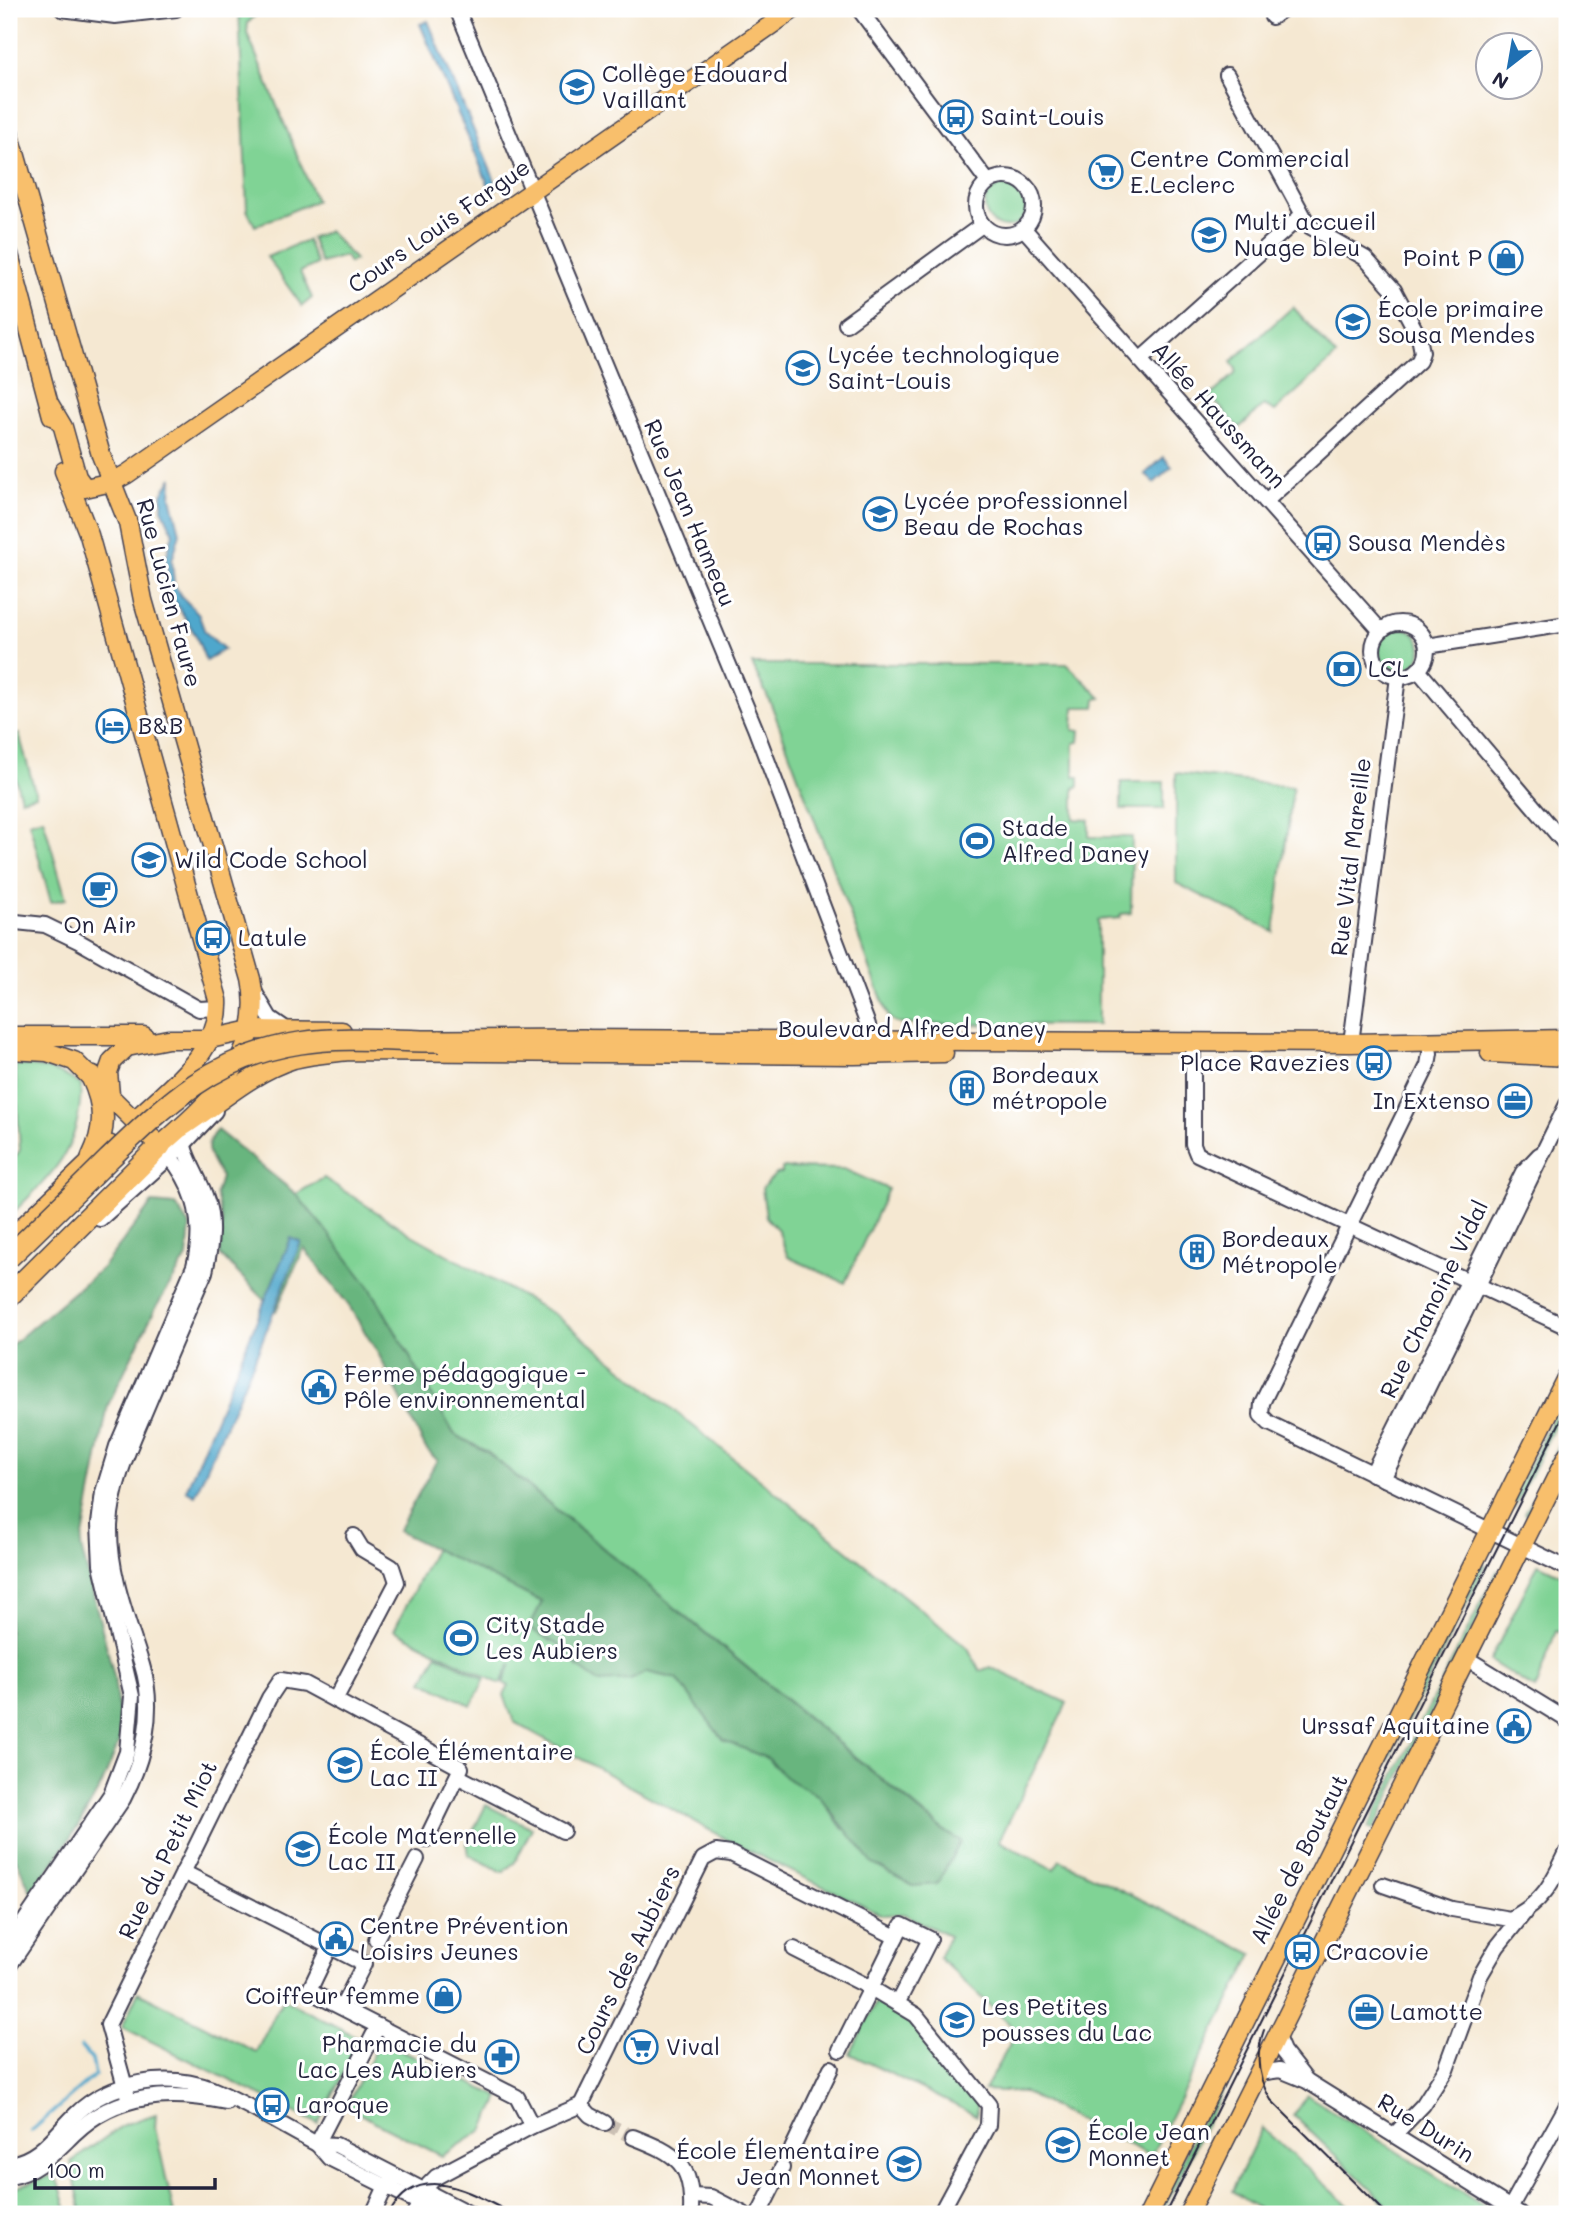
<svg xmlns="http://www.w3.org/2000/svg" width="1576" height="2223" font-family="Mali,sans-serif">
<rect width="100%" height="100%" fill="#fff"/>
<filter id="ink" filterUnits="userSpaceOnUse"><feTurbulence type="fractalNoise" baseFrequency=".0143" numOctaves="2"/><feDisplacementMap in="SourceGraphic" scale="14" xChannelSelector="R" yChannelSelector="G"/><feConvolveMatrix kernelMatrix="1 2 1 2 8 2 1 2 1" color-interpolation-filters="sRGB"/></filter>
<filter id="wash" filterUnits="userSpaceOnUse"><feTurbulence type="fractalNoise" baseFrequency=".00686" numOctaves="4" result="noise"/><feDisplacementMap in="SourceGraphic" scale="28" xChannelSelector="R" yChannelSelector="G"/><feGaussianBlur stdDeviation="1.57" result="paint"/><feColorMatrix in="noise" values="0 0 0 0 0 0 0 0 0 0 0 0 0 0 0 0 0 1.4 0 .05"/><feComposite in="paint" operator="in"/></filter>
<g filter="url(#wash)">
<rect width="100%" height="100%" fill="#f5e8d2"/>
<g fill="#80d395" stroke="#517a68" stroke-width="2">
<polygon points="239,9 261,9 248,23 247,33 316,201 255,226 247,210"/>
<circle cx="1006" cy="206" r="21"/>
<polygon points="329,231 355,260 349,263 345,256 321,263 311,238"/>
<polygon points="307,240 317,264 300,272 312,298 302,306 267,257"/>
<polygon points="1293,307 1336,356 1275,411 1264,405 1239,428 1210,396 1235,374 1236,369 1231,362"/>
<circle cx="1400" cy="649" r="21"/>
<polygon points="752,664 1067,664 1101,698 1096,699 1095,707 1074,707 1073,730 1080,731 1079,742 1074,743 1074,776 1079,777 1079,786 1074,788 1074,819 1089,820 1089,837 1132,837 1131,913 1121,914 1120,918 1098,920 1098,1025 899,1024 889,1018 771,704"/>
<polygon points="19,734 36,795 21,799 9,754 9,737"/>
<polygon points="1176,773 1293,787 1274,932 1176,883"/>
<rect x="1121" y="782" width="43" height="27"/>
<polygon points="43,818 66,899 51,902 29,822"/>
<path d="M15,1065C40,1066 60,1070 81,1085C80,1153 53,1172 9,1217V1166L20,1150Z"/>
<polygon points="782,1168 844,1169 888,1189 845,1283 788,1257 778,1230 766,1217 762,1188 776,1174 782,1173"/>
<polygon points="324,1178 412,1235 557,1316 968,1648 980,1671 990,1667 1067,1703 999,1841 1054,1869 1060,1860 1253,1954 1151,2156 1023,2092 984,2090 1017,2031 939,1958 949,1936 904,1914 882,1915 733,1843 514,1722 504,1695 509,1686 503,1683 511,1664 500,1684 394,1630 435,1548 542,1602 529,1628 565,1649 579,1668 630,1680 647,1672 677,1679 723,1740 769,1759 786,1777 819,1796 843,1829 960,1841 947,1833 487,1452 454,1434 371,1289 296,1194"/>
<polygon points="1567,1389 1567,1401 1514,1508 1509,1506"/>
<polygon points="1567,1429 1567,1441 1529,1516 1525,1514"/>
<polygon points="1481,1563 1486,1565 1357,1822 1352,1820"/>
<polygon points="1538,1564 1567,1578 1567,1632 1566,1635 1556,1631 1535,1689 1490,1661"/>
<polygon points="1497,1571 1501,1573 1373,1830 1368,1828"/>
<polygon points="437,1654 485,1679 471,1706 423,1681"/>
<polygon points="486,1805 532,1828 515,1862 503,1872 469,1855 467,1843"/>
<polygon points="138,1992 256,2052 283,1999 361,2039 318,2124 122,2027"/>
<polygon points="875,2004 883,2004 912,2025 977,2102 977,2116 850,2054"/>
<polygon points="1258,2008 1263,2010 1161,2214 1155,2214"/>
<polygon points="383,2041 500,2097 483,2130 442,2156 346,2107 377,2046"/>
<polygon points="1307,2095 1496,2214 1397,2214 1293,2115"/>
<polygon points="156,2114 155,2128 174,2214 82,2214 71,2162 123,2125"/>
<polygon points="1262,2128 1358,2214 1266,2214 1232,2191"/>
<polygon points="50,2176 59,2182 68,2214 9,2214 9,2190"/>
</g>
<g fill="#68b57e" stroke="#456c5c" stroke-width="2">
<path d="M217,1130L296,1194L325,1229L371,1289L454,1434L487,1452L946,1833L961,1841L937,1884L913,1886L873,1864L819,1796L785,1777L769,1759L723,1740L677,1679L647,1672L630,1680L599,1682L579,1668L565,1649L529,1628L542,1602L398,1531L437,1460L426,1449L379,1355L349,1306L304,1248L276,1311L220,1255L222,1221L216,1194L221,1177C211,1159 200,1147 217,1130Z"/>
<polygon points="152,1203 176,1205 190,1226 187,1257 155,1309 108,1405 81,1547 114,1676 121,1737 102,1784 77,1828 32,1894 9,1844 9,1347 102,1268"/>
</g>
<g fill="#4fa7cc" stroke="#386484" stroke-width="2">
<polygon points="428,21 498,188 491,191 420,24"/>
<polygon points="1164,457 1172,467 1154,483 1145,474"/>
<polygon points="172,477 171,497 180,533 172,560 174,584 181,596 198,613 205,632 224,649 206,661 196,636 173,598 169,584 166,558 173,533 162,509 162,494"/>
<polygon points="291,1238 301,1242 255,1359 195,1495 186,1490"/>
</g>
<g fill="none" stroke-linecap="round" stroke-linejoin="round">
<polyline stroke="#4fa7cc" stroke-width="3.5" points="31,2131 95,2075 92,2060 81,2047"/>
</g>
</g>
<g filter="url(#ink)">
<g fill="none" stroke-linecap="round" stroke-linejoin="round">
<g stroke="#cbc0b4" stroke-width="14" stroke-dasharray="14 7" stroke-linecap="butt">
<polyline points="367,1958 376,1939"/>
<polyline points="605,2123 633,2137"/>
<polyline points="782,2168 792,2149"/>
</g>
<defs>
<g id="minor">
<polyline points="62,9 115,16 176,9"/>
<polyline points="457,9 755,728 868,1025 870,1039"/>
<polyline points="859,9 988,182"/>
<polyline points="1272,17 1283,9"/>
<polyline points="1227,75 1309,226 1365,258 1394,290 1419,337 1422,352 1419,361 1266,501"/>
<circle cx="1005" cy="206" r="29"/>
<polyline points="1024,229 1381,631"/>
<polyline points="846,324 982,225"/>
<polyline points="1140,360 1302,215"/>
<circle cx="1400" cy="650" r="27"/>
<polyline points="1427,646 1567,624"/>
<polyline points="1418,670 1567,846"/>
<polyline points="16,922 45,925 78,941 199,1009 219,1008"/>
<polyline points="254,991 270,1018 286,1029"/>
<polyline points="1351,1043 1398,677"/>
<polyline points="1193,1053 1193,1144 1197,1154 1567,1327"/>
<polyline points="1430,1053 1428,1065 1262,1403 1261,1415 1269,1423 1567,1568"/>
<polyline points="100,1219 182,1146 215,1111"/>
<polyline points="1372,1474 1523,1172 1539,1155"/>
<polyline points="1383,1479 1567,1104"/>
<polyline points="1466,1658 1567,1720"/>
<polyline points="335,1700 397,1582 392,1567 362,1549 354,1536"/>
<polyline points="459,1777 563,1831"/>
<polyline points="183,1872 364,1964 342,2007"/>
<path d="M1383,1885L1452,1909L1510,1919C1542,1904 1553,1882 1567,1852"/>
<polyline points="376,1939 417,1859"/>
<path d="M9,1944L111,1794L127,1752L132,1696L101,1565L99,1524L103,1492L117,1446L194,1266C206,1220 194,1180 160,1146"/>
<polyline points="330,1947 309,1991 517,2097 532,2126"/>
<polyline points="794,1949 871,1988 840,2050"/>
<path d="M9,1966L123,1799C144,1759 156,1710 142,1665C128,1620 109,1574 110,1526C112,1481 133,1440 150,1399C168,1357 186,1314 205,1272C211,1246 215,1220 205,1195C196,1171 182,1154 181,1128"/>
<polyline points="898,2002 930,1939 902,1925 871,1988 916,2015 989,2105 988,2125 940,2214"/>
<polyline points="1277,2037 1283,2051 1306,2080"/>
<polyline points="1260,2073 1280,2070 1307,2081 1520,2214"/>
<polyline points="129,2101 108,2025 269,1698 281,1680 305,1684 461,1768 426,1840"/>
<polyline points="581,2105 703,1859 716,1852 731,1854 896,1937"/>
<polyline points="1394,2135 1423,2105 1446,2069 1480,1976 1497,1947 1525,1912"/>
<path d="M633,2137C677,2154 693,2163 691,2214"/>
<polyline points="317,2144 329,2158 442,2214"/>
<polyline points="317,2144 378,2026"/>
<polyline points="792,2149 831,2068"/>
<path d="M9,2164C40,2160 55,2134 76,2114C110,2081 168,2072 212,2089C248,2104 283,2126 317,2144L336,2145L470,2214"/>
<path d="M9,2177C37,2173 55,2152 75,2133C117,2092 172,2091 226,2102"/>
<polyline points="692,2196 711,2197 744,2214"/>
<polyline points="1510,2208 1567,2105"/>
<polyline points="373,2214 386,2186 392,2182"/>
<polyline points="414,2214 429,2184 436,2177 532,2126 581,2105 590,2115 605,2123"/>
<polyline points="759,2214 782,2168"/>
</g>
<g id="major">
<path d="M9,132L101,455L128,523L143,600L251,979C267,1053 210,1102 160,1146L74,1061L47,1052L9,1050"/>
<polyline points="9,254 52,416"/>
<polyline points="50,405 63,427 77,477 85,488 112,482 127,474 794,9"/>
<path d="M64,471L89,535L218,1000C221,1052 168,1088 135,1120"/>
<polyline points="9,1036 144,1036"/>
<polyline points="573,1039 1351,1043 1567,1039"/>
<polyline points="1490,1053 1567,1057"/>
<polyline points="110,1095 108,1072 112,1061 127,1047 168,1039 210,1039 251,1030 342,1031"/>
<path d="M181,1128C218,1104 252,1072 294,1059C312,1054 331,1053 349,1051L854,1055L944,1053"/>
<polyline points="1149,2214 1567,1376"/>
<polyline points="1188,2214 1567,1456"/>
</g>
<g id="highway">
<polyline points="439,1041 585,1040"/>
<path d="M92,1077C106,1107 106,1129 92,1158"/>
<polyline points="9,1242 109,1146"/>
<polyline points="9,1296 160,1146"/>
</g>
</defs>
<use href="#minor" stroke="#424052" stroke-width="18"/>
<use href="#major" stroke="#424052" stroke-width="21"/>
<use href="#highway" stroke="#424052" stroke-width="24"/>
<use href="#minor" stroke="#fff" stroke-width="14"/>
<use href="#major" stroke="#f8bf6c" stroke-width="18"/>
<use href="#highway" stroke="#f8bf6c" stroke-width="21"/>
<g stroke="#22223b" stroke-width="2">
<path d="M1264,2030C1255,2055 1257,2078 1271,2100L1386,2214"/>
<path d="M389,2214C419,2158 472,2194 513,2214"/>
<polyline points="1165,2214 1567,1408"/>
</g>
<defs>
<path id="highway-bridge" d="M9,1257C42,1225 75,1193 108,1160C167,1103 215,1056 300,1043C345,1036 394,1041 439,1041"/>
</defs>
<use href="#highway-bridge" stroke="#424052" stroke-width="24" stroke-linecap="butt"/>
<use href="#highway-bridge" stroke="#f8bf6c" stroke-width="21"/>
</g>
</g>
<defs>
<symbol id="school-ring" viewBox="-11 -11 22 22"><circle r="9.5" fill="#fff" stroke="#1f6fb2" stroke-width="1.5"/><path d="M0-5L7-2L0 1L-7-2ZM-4 1L0 2.5L4 1V4Q0 6-4 4Z" fill="#1f6fb2"/></symbol>
<symbol id="bus-ring" viewBox="-11 -11 22 22"><circle r="9.5" fill="#fff" stroke="#1f6fb2" stroke-width="1.5"/><path d="M-5-6H5V4H4V6H2V4H-2V6H-4V4H-5ZM-3.5-4V0h7V-4ZM-3.5 1.2v1.5H-2V1.2ZM2 1.2v1.5H3.5V1.2Z" fill="#1f6fb2"/></symbol>
<symbol id="supermarket-ring" viewBox="-11 -11 22 22"><circle r="9.5" fill="#fff" stroke="#1f6fb2" stroke-width="1.5"/><path d="M-6-5.5h2.5l.6 2H6L4.5 2H-2.5L-4.4-4H-6ZM-1.5 3.2a1.3 1.3 0 1 0 .1 0ZM3 3.2a1.3 1.3 0 1 0 .1 0Z" fill="#1f6fb2"/></symbol>
<symbol id="shop-ring" viewBox="-11 -11 22 22"><circle r="9.5" fill="#fff" stroke="#1f6fb2" stroke-width="1.5"/><path d="M-5-2.5h2.3a2.7 3.5 0 0 1 5.4 0H5L5.5 6h-11ZM-1.5-2.5h3a1.5 2.3 0 0 0-3 0Z" fill="#1f6fb2"/></symbol>
<symbol id="bank-ring" viewBox="-11 -11 22 22"><circle r="9.5" fill="#fff" stroke="#1f6fb2" stroke-width="1.5"/><path d="M-6-4H6V4H-6ZM0-2.3a2.3 2.3 0 1 0 0 4.6a2.3 2.3 0 1 0 0-4.6Z" fill="#1f6fb2"/></symbol>
<symbol id="hotel-ring" viewBox="-11 -11 22 22"><circle r="9.5" fill="#fff" stroke="#1f6fb2" stroke-width="1.5"/><path d="M-6-4.5h1.5V1H6V5H4.5V3h-9V5H-6ZM-4 0a1.8 1.8 0 1 1 3.6 0ZM.5 0V-2.5h3Q6-2.5 6 0Z" fill="#1f6fb2"/></symbol>
<symbol id="stadium-ring" viewBox="-11 -11 22 22"><circle r="9.5" fill="#fff" stroke="#1f6fb2" stroke-width="1.5"/><path d="M0-5a6.5 5 0 1 0 0 10a6.5 5 0 1 0 0-10ZM-3.5-1.8h7v3.6h-7Z" fill="#1f6fb2"/></symbol>
<symbol id="university-ring" viewBox="-11 -11 22 22"><circle r="9.5" fill="#fff" stroke="#1f6fb2" stroke-width="1.5"/><path d="M0-5L7-2L0 1L-7-2ZM-4 1L0 2.5L4 1V4Q0 6-4 4Z" fill="#1f6fb2"/></symbol>
<symbol id="cafe-ring" viewBox="-11 -11 22 22"><circle r="9.5" fill="#fff" stroke="#1f6fb2" stroke-width="1.5"/><path d="M-5.5-4.5H6V0H3Q3 3.5 0 3.5H-2.5Q-5.5 3.5-5.5 0ZM3-3.2v2h1.7v-2ZM-6 4.5H4V6H-6Z" fill="#1f6fb2"/></symbol>
<symbol id="building-ring" viewBox="-11 -11 22 22"><circle r="9.5" fill="#fff" stroke="#1f6fb2" stroke-width="1.5"/><path d="M-4-6H4V6H1V3H-1V6H-4ZM-2.5-4.3h1.7v1.8h-1.7ZM.8-4.3h1.7v1.8H.8ZM-2.5-1h1.7V.8h-1.7ZM.8-1h1.7V.8H.8Z" fill="#1f6fb2"/></symbol>
<symbol id="office-ring" viewBox="-11 -11 22 22"><circle r="9.5" fill="#fff" stroke="#1f6fb2" stroke-width="1.5"/><path d="M-6-3h4V-5.5h4V-3h4V5H-6ZM-1-4.5V-3h2v-1.5ZM-6 0V1H6V0Z" fill="#1f6fb2"/></symbol>
<symbol id="civic-ring" viewBox="-11 -11 22 22"><circle r="9.5" fill="#fff" stroke="#1f6fb2" stroke-width="1.5"/><path d="M-.6-6.5H3V-4.5H.6V-3L4-1V1h2V6H-6V1h2V-1L-.6-3ZM-1.2 2.5V6h2.4V2.5Z" fill="#1f6fb2"/></symbol>
<symbol id="pharmacy-ring" viewBox="-11 -11 22 22"><circle r="9.5" fill="#fff" stroke="#1f6fb2" stroke-width="1.5"/><path d="M-2-6h4v4h4v4h-4v4h-4v-4h-4v-4h4Z" fill="#1f6fb2"/></symbol>
</defs>
<g fill-rule="evenodd">
<use href="#school-ring" x="558" y="68" width="38" height="38"/>
<use href="#bus-ring" x="937" y="98" width="38" height="38"/>
<use href="#supermarket-ring" x="1087" y="153" width="38" height="38"/>
<use href="#school-ring" x="1190" y="216" width="38" height="38"/>
<use href="#shop-ring" x="1487" y="239" width="38" height="38"/>
<use href="#school-ring" x="1334" y="303" width="38" height="38"/>
<use href="#school-ring" x="784" y="349" width="38" height="38"/>
<use href="#school-ring" x="861" y="495" width="38" height="38"/>
<use href="#bus-ring" x="1304" y="524" width="38" height="38"/>
<use href="#bank-ring" x="1325" y="650" width="38" height="38"/>
<use href="#hotel-ring" x="94" y="707" width="38" height="38"/>
<use href="#stadium-ring" x="958" y="822" width="38" height="38"/>
<use href="#university-ring" x="130" y="841" width="38" height="38"/>
<use href="#cafe-ring" x="81" y="871" width="38" height="38"/>
<use href="#bus-ring" x="194" y="919" width="38" height="38"/>
<use href="#bus-ring" x="1355" y="1044" width="38" height="38"/>
<use href="#building-ring" x="948" y="1069" width="38" height="38"/>
<use href="#office-ring" x="1496" y="1082" width="38" height="38"/>
<use href="#building-ring" x="1178" y="1233" width="38" height="38"/>
<use href="#civic-ring" x="300" y="1368" width="38" height="38"/>
<use href="#stadium-ring" x="442" y="1619" width="38" height="38"/>
<use href="#civic-ring" x="1495" y="1707" width="38" height="38"/>
<use href="#school-ring" x="326" y="1746" width="38" height="38"/>
<use href="#school-ring" x="284" y="1830" width="38" height="38"/>
<use href="#civic-ring" x="317" y="1920" width="38" height="38"/>
<use href="#bus-ring" x="1283" y="1933" width="38" height="38"/>
<use href="#shop-ring" x="425" y="1977" width="38" height="38"/>
<use href="#office-ring" x="1347" y="1993" width="38" height="38"/>
<use href="#school-ring" x="938" y="2001" width="38" height="38"/>
<use href="#supermarket-ring" x="622" y="2028" width="38" height="38"/>
<use href="#pharmacy-ring" x="483" y="2038" width="38" height="38"/>
<use href="#bus-ring" x="253" y="2086" width="38" height="38"/>
<use href="#school-ring" x="1044" y="2126" width="38" height="38"/>
<use href="#school-ring" x="885" y="2145" width="38" height="38"/>
</g>
<g text-anchor="middle" stroke-width="6" stroke-linejoin="round" paint-order="stroke">
<g font-size="23" fill="#22223b" stroke="#fff" text-anchor="start">
<text x="602" y="82">Collège Edouard<tspan x="602" dy="26">Vaillant</tspan></text>
<text x="981" y="125">Saint-Louis</text>
<text x="1130" y="167">Centre Commercial<tspan x="1130" dy="26">E.Leclerc</tspan></text>
<text x="1234" y="230">Multi accueil<tspan x="1234" dy="26">Nuage bleu</tspan></text>
<text x="1482" y="266" text-anchor="end">Point P</text>
<text x="1378" y="317">École primaire<tspan x="1378" dy="26">Sousa Mendes</tspan></text>
<text x="828" y="363">Lycée technologique<tspan x="828" dy="26">Saint-Louis</tspan></text>
<text x="904" y="509">Lycée professionnel<tspan x="904" dy="26">Beau de Rochas</tspan></text>
<text x="1348" y="551">Sousa Mendès</text>
<text x="1368" y="677">LCL</text>
<text x="138" y="734">B&amp;B</text>
<text x="1002" y="836">Stade<tspan x="1002" dy="26">Alfred Daney</tspan></text>
<text x="174" y="868">Wild Code School</text>
<text x="100" y="933" text-anchor="middle">On Air</text>
<text x="238" y="946">Latule</text>
<text x="1350" y="1071" text-anchor="end">Place Ravezies</text>
<text x="992" y="1083">Bordeaux<tspan x="992" dy="26">métropole</tspan></text>
<text x="1490" y="1109" text-anchor="end">In Extenso</text>
<text x="1222" y="1247">Bordeaux<tspan x="1222" dy="26">Métropole</tspan></text>
<text x="344" y="1382">Ferme pédagogique -<tspan x="344" dy="26">Pôle environnemental</tspan></text>
<text x="486" y="1633">City Stade<tspan x="486" dy="26">Les Aubiers</tspan></text>
<text x="1490" y="1734" text-anchor="end">Urssaf Aquitaine</text>
<text x="370" y="1760">École Élémentaire<tspan x="370" dy="26">Lac II</tspan></text>
<text x="328" y="1844">École Maternelle<tspan x="328" dy="26">Lac II</tspan></text>
<text x="360" y="1934">Centre Prévention<tspan x="360" dy="26">Loisirs Jeunes</tspan></text>
<text x="1326" y="1960">Cracovie</text>
<text x="420" y="2004" text-anchor="end">Coiffeur femme</text>
<text x="982" y="2015">Les Petites<tspan x="982" dy="26">pousses du Lac</tspan></text>
<text x="1390" y="2020">Lamotte</text>
<text x="477" y="2052" text-anchor="end">Pharmacie du<tspan x="477" dy="26">Lac Les Aubiers</tspan></text>
<text x="666" y="2055">Vival</text>
<text x="296" y="2113">Laroque</text>
<text x="1088" y="2140">École Jean<tspan x="1088" dy="26">Monnet</tspan></text>
<text x="880" y="2159" text-anchor="end">École Élementaire<tspan x="880" dy="26">Jean Monnet</tspan></text>
</g>
<g font-size="23" fill="#22223b" stroke="#fff">
<text transform="translate(439 226) rotate(-35)" y="8">Cours Louis Fargue</text>
<text transform="translate(1219 415) rotate(48)" y="8">Allée Haussmann</text>
<text transform="translate(690 513) rotate(67)" y="8">Rue Jean Hameau</text>
<text transform="translate(169 593) rotate(75)" y="8">Rue Lucien Faure</text>
<text transform="translate(1351 857) rotate(-83)" y="8">Rue Vital Mareille</text>
<text x="912" y="1037">Boulevard Alfred Daney</text>
<text transform="translate(1434 1299) rotate(-64)" y="8">Rue Chanoine Vidal</text>
<text transform="translate(168 1850) rotate(-64)" y="8">Rue du Petit Miot</text>
<text transform="translate(1299 1859) rotate(-63)" y="8">Allée de Boutaut</text>
<text transform="translate(628 1960) rotate(-64)" y="8">Cours des Aubiers</text>
<text transform="translate(1426 2128) rotate(32)" y="8">Rue Durin</text>
</g>
</g>
<rect width="1576" height="2223" fill="none" stroke="#fff" stroke-width="35"/>
<g transform="translate(1509 66) rotate(211)"><circle r="33" fill="#ffffff" stroke="#a7a7b1" stroke-width="2"/>
<path d="M0-5L12 26L0 18L-12 26Z" fill="#1f6fb2"/>
<text y="-10" font-size="19" font-weight="bold" text-anchor="middle" fill="#22223b">N</text>
</g>
<path d="M35 2178v10h180v-10" fill="none" stroke="#22223b" stroke-width="3.5"/>
<text x="46" y="2178" font-size="21" fill="#22223b" stroke="#ffffff" stroke-width="5" paint-order="stroke">100 m</text>
</svg>
